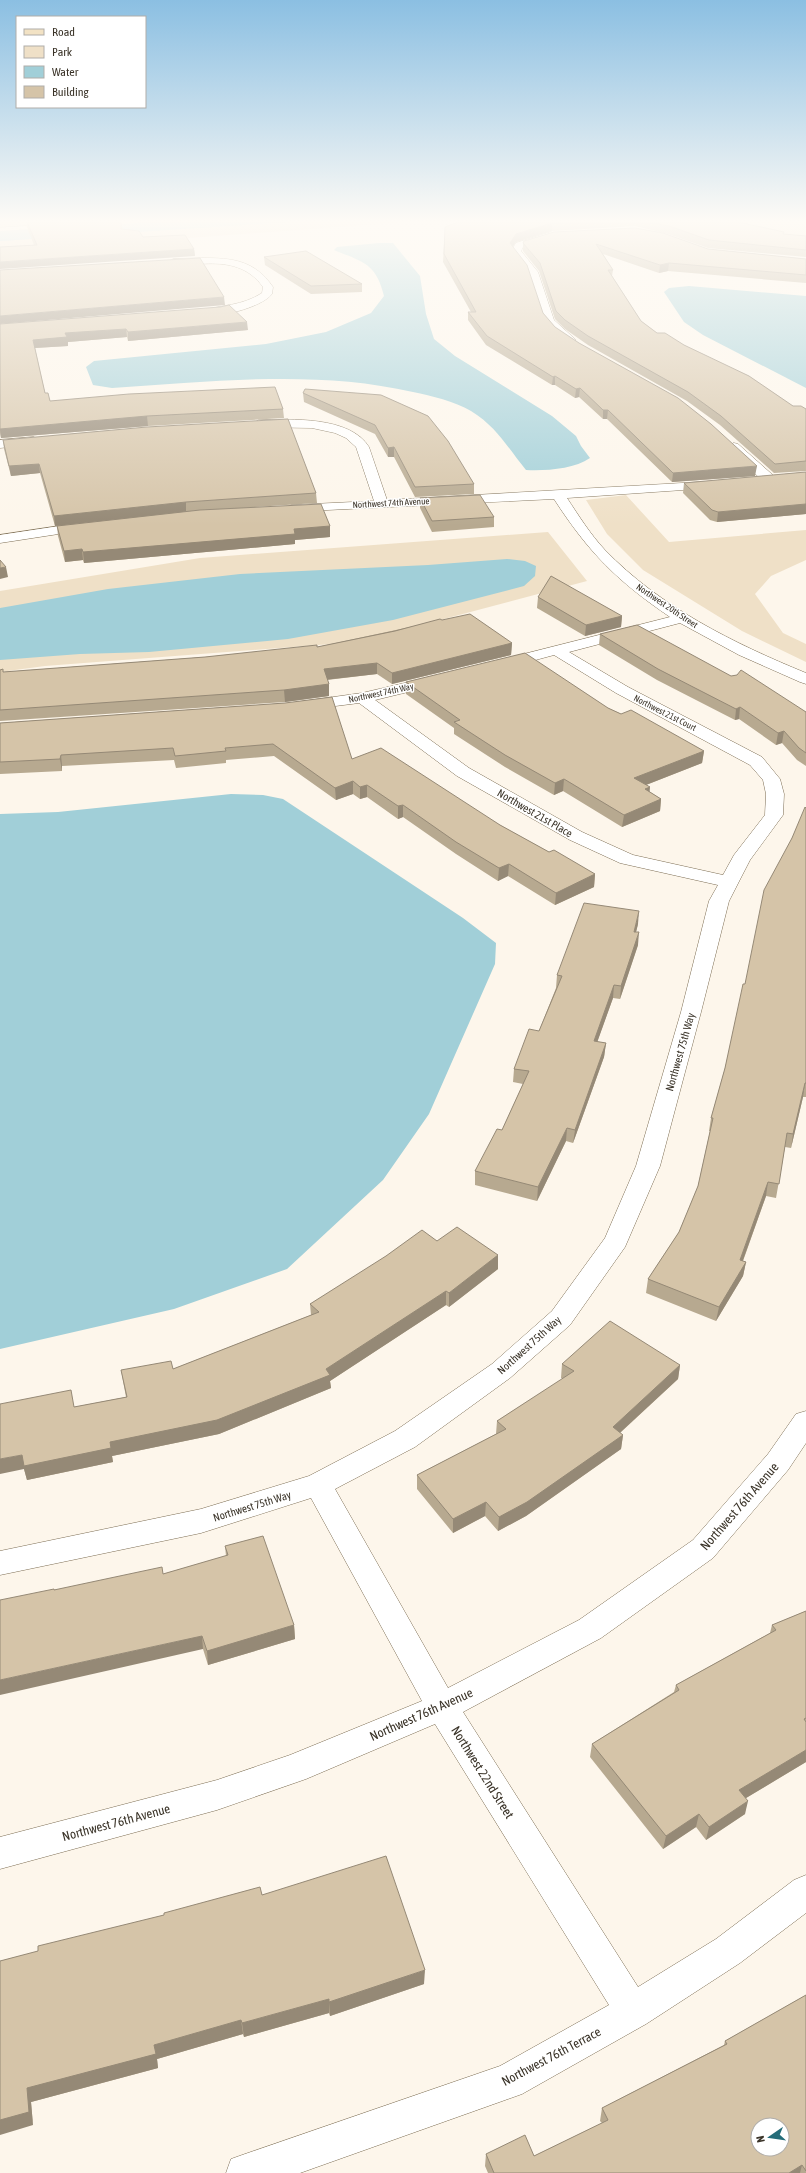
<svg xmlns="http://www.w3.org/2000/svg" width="806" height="2173" font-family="'Asap Condensed',sans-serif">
<rect width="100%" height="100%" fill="#fdf6eb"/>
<g fill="#efe0c7">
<polygon points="130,222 406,222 0,252 0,231"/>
<polygon points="736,222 806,222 806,239 767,236"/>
<polygon points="626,495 669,542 806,530 806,560 771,576 755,594 783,633 806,644 806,662 742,631 643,570 607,534 586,500"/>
<polygon points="548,532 587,581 357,642 45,666 0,672 0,591 200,558"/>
</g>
<g fill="#a1cfd8">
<polygon points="219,222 289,222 0,241 0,236"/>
<path d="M379,243H393L420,276L426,314L434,339L455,356L552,416L576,436L581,446L590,458C574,469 546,471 526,470C507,447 497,427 471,411C454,401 432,396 413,392C314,369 212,382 112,388L93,385L86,367L94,361L266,344L326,332L371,313L384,296C376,263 363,262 334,250L337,247Z"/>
<polygon points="689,286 806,296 806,388 703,335 684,322 664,292 669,288"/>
<polygon points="507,559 525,561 536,566 535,576 524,586 393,620 288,639 149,652 80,654 0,660 0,608 108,589 240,574 428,565"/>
<polygon points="231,794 263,795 283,799 463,918 496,943 495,964 429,1114 383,1180 287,1269 174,1309 0,1349 0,814 58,812"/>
</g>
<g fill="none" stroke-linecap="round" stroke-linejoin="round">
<polygon fill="#a1cfd8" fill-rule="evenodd" points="154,222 226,222 224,225 219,226 0,241 0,231"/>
<defs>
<g id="street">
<path d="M551,232L556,235L554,237L523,247L521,251L538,272L554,320L576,340L571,343C538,335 540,296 528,273C524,265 516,258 511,251L516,243Z"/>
<path d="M202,258C233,258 254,260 273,287L272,294C261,308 216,319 199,315V311C222,305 242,306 262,293L263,287C234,246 179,274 168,262L173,259Z"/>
<path d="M259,420C291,419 350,416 369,447L387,500L717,481L718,484L717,487L712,488L567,498C579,516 590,534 605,550C660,607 733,643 806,673V684L800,682L739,655L680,623L569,652L628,687L762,757L780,779L784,794L783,815L750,860L729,901L701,1012L660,1166L625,1247L570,1325L510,1378L415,1447L335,1489L448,1688L579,1620L693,1540L768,1454L796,1414L806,1411V1443L788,1470L713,1558L601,1638L463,1712L638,1987L716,1939L794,1880L806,1875V1913L740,1963L646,2024L522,2094L300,2173H226L231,2159L245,2154L500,2066L609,2005L435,1724L306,1779L217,1810L0,1869V1837L217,1780L290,1755L422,1701L311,1498L201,1533L0,1575V1551L201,1509L309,1476L395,1431L492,1364L552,1311L605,1238L636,1166L681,1012L709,901L718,885L620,863L570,840L457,776L359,703L304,710L298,708L296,705L298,702L362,693L435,676L441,678L443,681L441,684L375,700L469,768L582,832L633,855L723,875L734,855L765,815L766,794L763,780L750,765L616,693L554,655L502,669L496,667L494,664L496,661L670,617C617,581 589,553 554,499L286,512L284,509L291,505L374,501L356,447L346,438L335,433L312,428L255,427L253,424Z"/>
<polygon points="34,437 40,441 38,444 0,448 0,440"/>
<polygon points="734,443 738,444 775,477 776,480 775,483 765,483 730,450 728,447"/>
<polygon points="86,522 93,526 91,529 0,543 0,535"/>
</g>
<polygon id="secondary" points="0,222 36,222 32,225 0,227"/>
</defs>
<use href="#street" stroke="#7d6e54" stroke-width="1"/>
<use href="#secondary" stroke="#7d6e54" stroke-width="1"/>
<use href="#street" fill="#fff" fill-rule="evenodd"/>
<use href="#secondary" fill="#f2e2c4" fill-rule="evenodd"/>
</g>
<g fill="#b7a990">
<polygon points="27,222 122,222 122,229 143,237 194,249 195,256 34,245 27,227"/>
<polygon points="458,222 738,222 784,235 806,236 806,257 708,248 668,234 635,226 552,231 516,242 512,247 543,313 555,327 755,476 672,482 607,419 603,419 579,397 575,398 555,385 552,385 486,345 468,320 468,312 471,312 443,262 445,227"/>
<polygon points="524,241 708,249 806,259 806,283 668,271 659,273 603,254 613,270 612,276 641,321 657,333 684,345 793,406 806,409 806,471 774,473 720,425 687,401 588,345 565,329 555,319 539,271 523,251 523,243"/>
<polygon points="264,257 362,284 362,292 311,294 265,265"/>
<polygon points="0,324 248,330 128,341 127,337 68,342 68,346 35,348 45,393 50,401 283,409 284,418 148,426 1,438 0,433"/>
<polygon points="303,393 381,395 474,484 474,494 415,497 394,457 388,457 375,434 304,402"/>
<polygon points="3,440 316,493 317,503 255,507 330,526 330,537 295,540 295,544 84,563 83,560 65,562 58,536 57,526 55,526 40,473 11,476 4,449"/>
<polygon points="806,472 806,514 717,522 710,520 683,493 684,483"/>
<polygon points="420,498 494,517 494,527 432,532 420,508"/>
<polygon points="538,597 622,616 621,627 585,636 537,608"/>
<polygon points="442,620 512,643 511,655 392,684 377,674 327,680 329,696 285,702 0,721 0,670 4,672 205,657 317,647"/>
<polygon points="600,634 731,676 806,712 806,766 797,760 782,743 776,745 739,719 735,720 657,680 599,645"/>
<polygon points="406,682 608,708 704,751 702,763 646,785 650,792 661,799 660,811 622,827 563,791 554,795 505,767 454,734 454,728 406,694"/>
<polygon points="285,703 352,759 500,825 549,852 595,874 594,887 555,905 508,876 498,881 456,854 403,817 398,819 367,797 360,799 353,794 336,800 274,756 226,760 226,763 176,768 174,760 62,766 62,771 0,774 0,723"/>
<polygon points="806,808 806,1097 803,1097 791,1148 785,1147 776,1198 766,1196 743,1261 746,1262 743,1276 716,1321 646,1293 648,1279 679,1232 698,1186 710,1131 709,1131 711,1118 725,1068 745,984 792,838"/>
<polygon points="638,924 636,932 638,945 620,999 613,998 597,1042 606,1043 604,1057 573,1143 566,1141 537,1201 475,1185 475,1171 502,1130 523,1084 513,1082 514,1069 539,1031 556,988 557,975"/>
<polygon points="437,1241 498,1255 498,1269 449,1307 446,1305 330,1381 331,1388 219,1434 112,1456 113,1462 27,1480 24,1469 74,1407 126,1397 121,1370 173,1369 311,1315 310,1304"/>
<polygon points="562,1364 680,1365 678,1379 620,1433 623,1435 621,1449 526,1516 498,1531 485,1516 453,1533 417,1489 417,1475 496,1434 497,1421 563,1379 561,1378"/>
<polygon points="225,1546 294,1625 295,1639 208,1665 203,1649 54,1590 163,1574 226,1556"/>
<polygon points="806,1611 806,1762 746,1798 745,1814 706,1840 696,1827 663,1849 590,1757 592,1744 674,1692 676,1685 770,1633 772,1625"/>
<polygon points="262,1895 424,1984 330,2016 329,2013 244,2037 243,2034 157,2059 158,2068 31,2102 33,2125 0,1961"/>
<polygon points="806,1995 806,2173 488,2173 485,2166 486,2154 534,2156 602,2123 600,2121 602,2108 724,2045 725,2041"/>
</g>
<g fill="#958976">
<polygon points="552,223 552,231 516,242 510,251 510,243 516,234"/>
<polygon points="194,249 195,256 0,269 0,262"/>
<polygon points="669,263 668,271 659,273 660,265"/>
<polygon points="224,297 225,305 0,324 0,316"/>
<polygon points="247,322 248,330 128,341 128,332"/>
<polygon points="126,329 127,337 68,342 68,346 34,348 33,340 65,333"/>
<polygon points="555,376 555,385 552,385 553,377"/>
<polygon points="580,388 579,397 575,398 576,389"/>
<polygon points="603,410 608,410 607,419 603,419"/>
<polygon points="147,416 148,426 1,438 0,430 0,429"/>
<polygon points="394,447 394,457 388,457 388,448"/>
<polygon points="39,464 40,473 11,476 9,466"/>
<polygon points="757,466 755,476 672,482 673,473"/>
<polygon points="186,502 186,512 55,526 54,516"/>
<polygon points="806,504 806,514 717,522 718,512"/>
<polygon points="330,526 330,537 295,540 295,544 84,563 83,552 294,529"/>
<polygon points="82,549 83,560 65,562 64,551"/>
<polygon points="6,567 8,577 0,579 0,568"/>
<polygon points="622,616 621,627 585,636 586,625"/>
<polygon points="512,643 511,655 392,684 392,673"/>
<polygon points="377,663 377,674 324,680 324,669"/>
<polygon points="329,684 329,696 285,702 284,690"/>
<polygon points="740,707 739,719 735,720 736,709"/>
<polygon points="784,731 782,743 776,745 778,733"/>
<polygon points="704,751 702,763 633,790 634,778"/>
<polygon points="61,755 62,766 62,771 60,759"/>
<polygon points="564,779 563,791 554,795 555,783"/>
<polygon points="353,781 353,794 336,800 335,788"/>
<polygon points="367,785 367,797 360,799 360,787"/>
<polygon points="650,787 649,799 645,789"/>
<polygon points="661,799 660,811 622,827 624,815"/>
<polygon points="403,805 403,817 398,819 398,806"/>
<polygon points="509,864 508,876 498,881 499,868"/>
<polygon points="595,874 594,887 555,905 556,893"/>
<polygon points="639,911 638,924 633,944 634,932"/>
<polygon points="639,932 638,945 620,999 621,986"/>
<polygon points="614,985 613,998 593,1054 594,1041"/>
<polygon points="606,1043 604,1057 573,1143 575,1130"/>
<polygon points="805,1083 803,1097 791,1148 793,1134"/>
<polygon points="567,1128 566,1141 537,1201 538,1187"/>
<polygon points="768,1182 766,1196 738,1274 740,1260"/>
<polygon points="498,1255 498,1269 449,1307 449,1293"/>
<polygon points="746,1262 743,1276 716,1321 719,1307"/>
<polygon points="446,1291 446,1305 330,1381 331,1388 219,1434 112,1456 113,1462 27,1480 24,1469 0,1474 0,1459 22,1455 326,1369"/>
<polygon points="680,1365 678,1379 612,1440 613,1427"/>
<polygon points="623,1435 621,1449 526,1516 498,1531 499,1517"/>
<polygon points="486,1502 485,1516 453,1533 453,1519"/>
<polygon points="294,1625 295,1639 208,1665 207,1651"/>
<polygon points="202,1636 203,1649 0,1695 0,1680"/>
<polygon points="806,1750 806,1762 736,1804 739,1790"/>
<polygon points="748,1801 745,1814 706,1840 709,1827"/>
<polygon points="699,1814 696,1827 663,1849 666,1836"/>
<polygon points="425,1970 424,1984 330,2016 329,2002"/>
<polygon points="329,1999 329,2013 244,2037 242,2023"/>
<polygon points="241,2020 243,2034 157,2059 158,2068 31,2102 33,2125 0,2135 0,2120 27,2088 154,2045"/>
<polygon points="802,2165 800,2173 789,2173"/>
</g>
<g fill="#d5c4a8" stroke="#958976" fill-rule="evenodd">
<polygon points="27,222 121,222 121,229 139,231 143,237 185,235 194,249 0,262 0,247 37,245"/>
<polygon points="458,222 583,222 552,223 516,234 510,243 527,265 543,313 555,327 579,343 678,398 711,424 757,466 673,473 608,410 603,410 580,388 576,389 555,376 553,377 487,336 468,312 476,312 444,254 445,227"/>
<polygon points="648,222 738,222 784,232 783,234 806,236 806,250 709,240 669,226"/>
<polygon points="635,228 663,233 708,249 806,259 806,275 669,263 660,265 596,244 613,270 608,270 641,321 657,333 665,333 684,345 749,376 793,406 801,406 806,409 806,461 775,464 721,416 688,392 588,336 565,320 556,311 540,263 523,243 524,241 554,232"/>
<polygon points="306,251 362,284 311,286 264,257"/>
<polygon points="200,258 224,297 0,316 0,270"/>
<polygon points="229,305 247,322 128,332 126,329 65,333 67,337 33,340 45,393 48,393 50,401 129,394 275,387 283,409 147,416 0,429 0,324 220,307"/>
<polygon points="305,389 381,395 428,416 448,441 474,484 415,487 394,447 388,448 375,425 303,393"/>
<polygon points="288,419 316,493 186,502 54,516 39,464 9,466 3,440 147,427"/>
<polygon points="806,472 806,504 718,512 712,510 684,483"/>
<polygon points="480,495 494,517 432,521 420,498"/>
<polygon points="321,504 330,526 294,529 295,534 83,552 82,549 64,551 57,526 200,510"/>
<polygon points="0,560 6,567 0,568"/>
<polygon points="551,576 622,616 586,625 538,597"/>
<polygon points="470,614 512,643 392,673 377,663 324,669 329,684 284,690 0,710 0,670 3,669 3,672 205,657 317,645 317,647 395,631 440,619 442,620"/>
<polygon points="637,625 731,676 737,675 741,670 806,712 806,753 799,748 784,731 778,733 740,707 736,709 658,669 600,634"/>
<polygon points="525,653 608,708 621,714 631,710 704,751 634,778 650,787 645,789 661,799 624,815 564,779 555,783 505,755 454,722 460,720 406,682"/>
<polygon points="332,697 352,759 381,748 500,825 549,852 554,850 595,874 556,893 509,864 499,868 456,842 403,805 398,806 367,785 360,787 353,781 335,788 273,744 225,748 226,751 175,756 173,748 61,755 60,759 0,762 0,723 285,703"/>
<polygon points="805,807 806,808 806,1083 805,1083 793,1134 787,1133 779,1184 768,1182 740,1260 746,1262 719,1307 648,1279 679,1232 698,1186 713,1118 711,1118 725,1068 743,984 745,984 764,890 792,838"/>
<polygon points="584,903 639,911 634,932 639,932 621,986 614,985 594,1041 606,1043 575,1130 567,1128 538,1187 475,1171 497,1129 502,1130 529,1071 514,1069 529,1029 539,1031 562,976 557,975"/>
<polygon points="457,1227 498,1255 449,1293 446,1291 326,1369 330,1375 217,1420 110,1442 111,1448 24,1466 22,1455 0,1459 0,1404 71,1390 74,1407 127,1397 121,1370 171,1361 173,1369 319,1312 310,1304 386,1256 422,1230 437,1241"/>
<polygon points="610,1321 680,1365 613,1427 623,1435 527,1502 499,1517 486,1502 453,1519 417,1475 506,1429 497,1421 574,1371 562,1364"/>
<polygon points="263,1536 294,1625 207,1651 202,1636 0,1680 0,1600 54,1589 54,1590 162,1567 163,1574 228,1555 225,1546"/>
<polygon points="806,1611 806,1718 804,1719 806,1722 806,1750 739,1790 748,1801 709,1827 699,1814 666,1836 592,1744 679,1690 676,1685 776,1630 772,1625"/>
<polygon points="386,1856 425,1970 329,2002 329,1999 242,2023 241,2020 154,2045 156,2054 27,2088 29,2112 0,2120 0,1961 38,1951 38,1946 164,1915 164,1913 260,1887 262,1895"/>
<path d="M806,1995V2171L802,2165L789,2173H494L486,2154L525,2135L534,2156L608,2120L602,2108L727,2044L725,2041ZM758,2125H782V2149H758Z"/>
</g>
<linearGradient id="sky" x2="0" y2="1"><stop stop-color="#8bbfe2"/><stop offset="0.42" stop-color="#fefbf6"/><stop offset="1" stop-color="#fefbf6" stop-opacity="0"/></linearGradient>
<rect width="806" height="526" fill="url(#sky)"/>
<g text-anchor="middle" stroke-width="3" stroke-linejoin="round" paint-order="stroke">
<g font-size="9" fill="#3a3328" stroke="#fff">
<text transform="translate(391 503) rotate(-3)" y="3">Northwest 74th Avenue</text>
<text transform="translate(667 606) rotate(34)" y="3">Northwest 20th Street</text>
<text transform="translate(381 693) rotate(-12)" y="3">Northwest 74th Way</text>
<text transform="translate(665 713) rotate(27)" y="3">Northwest 21st Court</text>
</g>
<g font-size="11" fill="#3a3328" stroke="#fff">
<text transform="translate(535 813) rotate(30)" y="4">Northwest 21st Place</text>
<text transform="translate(680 1052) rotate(-74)" y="4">Northwest 75th Way</text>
<text transform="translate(529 1345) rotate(-42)" y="4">Northwest 75th Way</text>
<text transform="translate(252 1506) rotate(-17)" y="4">Northwest 75th Way</text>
</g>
<g font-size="13" fill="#3a3328" stroke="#fff">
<text transform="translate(739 1506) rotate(-49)" y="5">Northwest 76th Avenue</text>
<text transform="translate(421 1714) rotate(-24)" y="5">Northwest 76th Avenue</text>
<text transform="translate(483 1772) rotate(58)" y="5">Northwest 22nd Street</text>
<text transform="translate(116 1822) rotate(-15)" y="5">Northwest 76th Avenue</text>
<text transform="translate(551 2056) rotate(-28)" y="5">Northwest 76th Terrace</text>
</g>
</g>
<rect x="16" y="16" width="130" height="92" fill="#ffffff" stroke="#b0ada9"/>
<rect x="24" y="29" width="20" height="6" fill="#f2e2c4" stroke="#b0ada9"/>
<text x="52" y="36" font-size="12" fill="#3a3328">Road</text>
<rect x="24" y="46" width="20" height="12" fill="#efe0c7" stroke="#b0ada9"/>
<text x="52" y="56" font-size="12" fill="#3a3328">Park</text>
<rect x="24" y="66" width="20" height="12" fill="#a1cfd8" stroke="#b0ada9"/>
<text x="52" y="76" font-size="12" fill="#3a3328">Water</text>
<rect x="24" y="86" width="20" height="12" fill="#d5c4a8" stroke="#b0ada9"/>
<text x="52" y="96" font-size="12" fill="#3a3328">Building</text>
<g transform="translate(770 2137) rotate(257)"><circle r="19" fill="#ffffff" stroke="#b0ada9"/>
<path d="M0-3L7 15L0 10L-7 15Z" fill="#246c79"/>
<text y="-6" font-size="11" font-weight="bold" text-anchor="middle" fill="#3a3328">N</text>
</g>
</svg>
